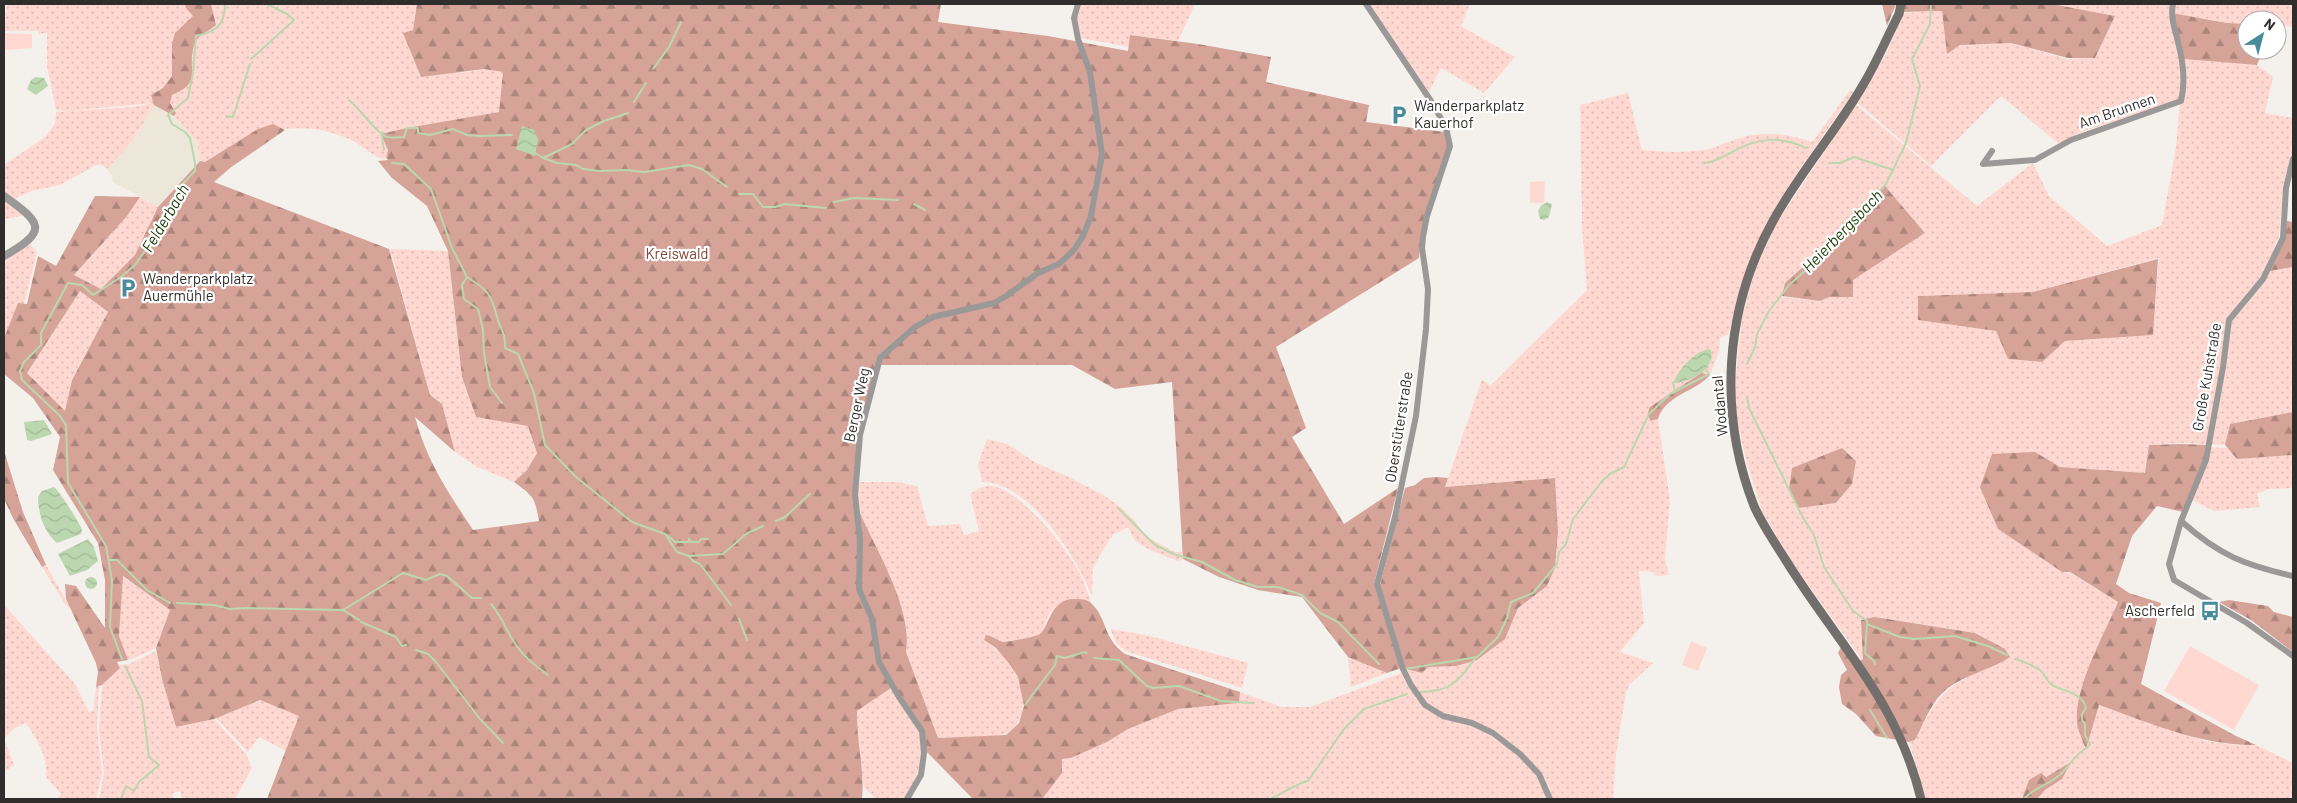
<svg xmlns="http://www.w3.org/2000/svg" width="2297" height="803" font-family="Barlow,sans-serif">
<defs>
<pattern id="green-dots" width="8" height="8" patternUnits="userSpaceOnUse" patternTransform="scale(1.25)"><rect width="8" height="8" fill="#ffd9d1"/><path d="M2 2h.1M6 6h.1" fill="none" stroke="#dbbbb4" stroke-width="1.8" stroke-linecap="round"/></pattern>
<pattern id="forest-firs" width="22" height="20" patternUnits="userSpaceOnUse" patternTransform="scale(1.25)"><rect width="22" height="20" fill="#d5a398"/><path d="M5 1l3.5 6h-7zM16 11l3.5 6h-7z" fill="#ad857c"/></pattern>
<pattern id="water-waves" width="16" height="10" patternUnits="userSpaceOnUse" patternTransform="scale(1.25)"><rect width="16" height="10" fill="#bbd7af"/><path d="M0 5q4-4 8 0t8 0" fill="none" stroke="#a1b997"/></pattern>
</defs>
<rect width="100%" height="100%" fill="#f4f1ec"/>
<polygon fill="#ede7da" points="154,105 174,116 197,142 200,161 158,207 113,182 112,176 107,169 133,140"/>
<g fill="url(#green-dots)" fill-rule="evenodd">
<path d="M7,4H417L413,30L404,33L462,73L484,69L503,72L499,112L382,134L388,150L386,158L383,159C370,155 360,143 347,138C294,116 252,134 205,162L200,161L197,142L174,116L154,105L133,140L107,169L102,165H96L60,185L32,191L14,199L4,192V165L45,137L55,124L56,112L133,107L153,103L68,111L56,110L47,66V33L39,34V31H4Z"/>
<polygon points="1079,4 1195,4 1178,41 1130,35 1129,47 1081,38 1076,20"/>
<polygon points="1368,4 1470,4 1461,26 1515,57 1484,93 1441,68 1429,92"/>
<path d="M2053,4H2293V27L2277,25V20H2247V50H2263L2257,65L2273,77L2265,113L2293,118V153L2283,186L2279,237L2262,277L2238,303L2269,271L2293,267V412L2230,424L2225,445L2180,443L2149,445L2145,473L2060,467L1998,529L2062,572L2070,573L2118,602L2091,663L2079,699L2085,748L2098,705L2205,741L2236,745H2256L2293,763V799H2037L2045,790L2062,779L2054,772L2045,777L2022,799H1924L1919,774L1909,742L1915,740C1933,708 1937,692 1972,675C1985,669 1999,666 2010,656L1975,633L1876,617L1862,660L1791,561L1762,511L1747,463L1736,418L1735,384L1742,317L1756,264L1776,224L1856,105L1977,206L2033,163L2049,196L2107,246L2162,225L2176,147L2180,100L2082,132L2059,144L2001,96L1931,166L1858,103L1888,50L1902,13L1942,11L1948,53L1961,45L2011,43L2067,59L2095,58L2115,16ZM1885,186L1925,233L1852,280L1853,297H1829L1820,301L1782,297L1785,283L1833,239ZM2159,258L2152,335L2065,341L2042,362L2008,359L1996,331L1918,320V296L2033,292ZM1852,484L1836,503L1799,508Z"/>
<path d="M1851,89L1853,93C1822,138 1785,186 1761,235C1745,266 1736,300 1729,334L1720,338L1719,352L1710,375L1701,373L1650,407V421L1658,419L1670,501L1665,559L1669,575L1656,576L1653,572L1639,571L1644,623L1620,652L1653,663L1630,684L1626,692L1616,755L1613,799H1552L1549,787L1537,768L1491,729L1430,708L1421,698L1406,669L1422,673L1428,667L1456,666L1505,639L1518,608L1547,586L1555,568L1558,533L1555,478L1445,487L1482,379L1490,386L1587,290L1582,228L1580,105L1628,93L1642,150C1662,152 1683,153 1703,150C1713,149 1723,143 1733,140C1760,131 1785,132 1812,142Z"/>
<polygon points="4,197 27,215 4,219"/>
<polygon points="140,197 158,207 135,255 101,289 74,275 127,216"/>
<polygon points="30,244 37,252 24,304 18,304 4,338 4,259"/>
<polygon points="390,249 448,251 462,377 476,417 528,425 537,453 527,470 514,482 477,467 455,452 442,404 430,395"/>
<polygon points="80,291 108,312 72,379 65,412 27,373"/>
<path d="M987,439L1007,444L1038,464L1067,476L1105,496L1123,509L1136,522L1145,536L1175,552H1182L1183,559L1179,561C1167,557 1141,548 1134,539C1132,535 1130,531 1128,527L1113,535L1101,553L1093,568L1092,596C1077,558 1029,481 982,482L978,464Z"/>
<polygon points="2210,447 2225,448 2266,456 2293,455 2293,488 2268,489 2257,494 2260,507 2214,511 2192,500"/>
<path d="M858,482H898L917,486L928,526L960,524L964,535L979,531L970,494C977,490 983,485 991,486C1019,488 1068,549 1080,574C1084,583 1088,593 1091,603C1074,596 1053,601 1046,621C1044,626 1046,631 1040,634C1035,637 1009,642 1005,642C999,641 993,636 986,635L984,640C995,648 1005,657 1012,667C1025,687 1030,719 1007,733C1000,738 950,737 938,738L906,652C916,592 850,536 858,482Z"/>
<polygon points="46,565 71,609 65,604 42,567"/>
<polygon points="122,576 170,610 156,648 132,659 128,660 119,636"/>
<path d="M4,605L75,684L89,712L93,711L96,687L99,686L97,727L102,774L96,799H57L61,794L46,777C48,756 37,740 26,723L14,728L4,739L14,765L4,772Z"/>
<polygon points="1110,629 1146,635 1248,663 1242,688 1126,651 1117,644"/>
<polygon points="156,651 162,679 176,727 214,719 246,754 252,768 235,799 182,799 180,791 173,793 173,799 99,799 104,774 99,730 102,685 120,668 118,665 129,664"/>
<polygon points="1348,657 1387,673 1351,687"/>
<polygon points="1402,673 1410,688 1431,712 1466,723 1490,733 1515,753 1536,773 1549,799 1042,799 1062,759 1071,758 1107,742 1128,729 1178,709 1239,703 1240,692 1282,707 1310,707"/>
<path d="M891,688C900,701 913,715 919,730C929,754 917,779 905,799H875L864,787L856,734L857,711Z"/>
<polygon points="260,700 299,716 286,751 259,737 248,752 216,718"/>
</g>
<g fill="url(#forest-firs)" fill-rule="evenodd">
<path d="M185,4H211L216,25C209,32 199,33 195,43C185,68 205,82 172,95L170,103L176,113L174,116L154,105L151,95L163,88L172,76V44L175,33L193,16L186,8Z"/>
<path d="M417,4H941L938,22L1048,36L1128,51L1130,35L1198,44L1271,57L1266,82L1369,105L1366,122L1445,132L1449,146L1421,238L1419,258L1276,347L1306,428L1292,437L1344,524L1398,488L1374,584L1401,668L1387,673L1348,657L1302,597L1258,590L1219,577L1183,559L1172,382L1115,389L1072,365H877L859,434L856,482L859,539L857,589L868,613L873,636L891,688L857,711C856,741 865,771 862,799H267L299,716L260,700L214,719L176,727L162,679L156,648L170,610L123,576L119,636L128,660L117,662L120,668L102,685L96,687L98,672L96,663L66,599L65,584L76,586L105,628V580L98,543L53,470L60,437L33,398L4,374V338L18,303L27,304L38,256L56,266L95,196L140,197L127,216L74,275L101,289L135,255L158,207L200,161L205,162L258,129L273,124L285,130L230,168L214,182L389,249L430,395L442,404L455,452L415,417C428,464 447,490 473,530L539,521C535,497 533,496 514,482L527,470L537,453L528,426L476,417L462,377L448,251L427,206L392,178L378,161L388,160L386,158L388,150L381,134L407,128L499,112L503,72L484,69L421,77L403,33L413,30ZM80,291L108,312L72,380L65,411L27,373Z"/>
<polygon points="1882,4 1896,4 1887,26"/>
<polygon points="1905,4 2052,4 2115,16 2095,58 2068,58 2011,43 1960,45 1947,54 1942,11 1902,12"/>
<polygon points="2172,13 2226,23 2247,24 2247,50 2263,50 2257,65 2184,59"/>
<polygon points="1885,186 1925,233 1853,280 1853,297 1829,297 1820,301 1782,296 1785,283 1834,239"/>
<polygon points="2287,221 2293,222 2293,267 2270,271 2284,239"/>
<polygon points="2158,259 2153,335 2065,341 2042,362 2008,359 1996,331 1918,320 1918,296 2033,292"/>
<path d="M1701,373L1710,375C1697,391 1665,395 1658,419L1650,421L1648,412L1650,407Z"/>
<polygon points="2293,412 2293,455 2237,459 2225,445 2230,424"/>
<path d="M2181,444L2207,445L2205,460L2183,512L2157,506L2132,536L2116,584L2129,593L2161,603L2141,684L2236,736L2256,745C2201,746 2150,723 2099,705L2086,749C2083,741 2078,731 2077,723C2074,687 2104,635 2118,602L2070,572H2062L1998,529L1980,487L1992,454L2035,452L2060,467L2145,473L2149,445Z"/>
<polygon points="1842,448 1856,461 1852,484 1836,503 1799,508 1789,489 1792,468"/>
<polygon points="4,451 23,512 46,565 42,567 14,520 4,499"/>
<polygon points="1437,477 1448,478 1445,487 1555,478 1558,532 1555,568 1547,586 1518,608 1505,639 1477,660 1456,666 1428,667 1422,673 1406,669 1380,585 1405,488 1415,485 1424,478"/>
<path d="M860,513C877,552 913,609 906,652L938,738L1006,735L1019,723L1024,706L1018,677L1011,666L996,648L984,640L986,635C993,636 998,641 1004,642C1009,642 1033,637 1038,635C1050,630 1048,597 1077,599C1082,599 1089,600 1092,604C1108,620 1102,637 1125,654L1240,692L1239,703L1178,709L1128,729L1107,742L1071,758L1062,759V773L1042,799H973L926,751L925,743L881,663L876,636L860,589Z"/>
<polygon points="2229,600 2268,606 2274,612 2293,617 2293,652 2251,620 2219,602"/>
<path d="M1875,617L1975,633L2005,649L2010,657C1988,672 1955,676 1937,699C1928,711 1922,727 1915,740L1909,742L1876,736L1856,714L1842,704L1839,687L1841,675L1847,670L1838,653L1841,647L1855,663L1863,659L1861,620Z"/>
<polygon points="2071,762 2062,779 2045,790 2037,799 2022,799 2029,780 2041,773 2046,777"/>
</g>
<g fill="#ffd9d1">
<polygon points="4,33 32,34 32,48 4,50"/>
<polygon points="1545,181 1544,203 1530,203 1530,182"/>
<polygon points="1691,641 1707,648 1698,671 1682,665"/>
<polygon points="2190,646 2259,685 2234,730 2164,691"/>
</g>
<g fill="url(#water-waves)">
<polygon points="36,77 44,78 48,86 36,95 27,89 31,80"/>
<polygon points="522,126 534,130 538,139 535,156 516,149"/>
<polygon points="1547,202 1552,204 1549,217 1544,220 1540,219 1538,211 1541,206"/>
<path d="M1710,349C1719,368 1688,383 1673,383C1679,369 1694,351 1710,349Z"/>
<polygon points="44,420 52,434 31,441 27,440 24,422"/>
<path d="M54,487C58,489 81,525 82,530L81,534L57,543C44,533 38,513 38,497L42,491Z"/>
<polygon points="88,539 94,547 98,561 87,570 70,576 58,554"/>
<circle cx="91" cy="583" r="6"/>
</g>
<g fill="none" stroke-linecap="round" stroke-linejoin="round">
<g stroke="#bbd7af" stroke-width="2">
<polyline points="251,59 294,20 287,14 267,4"/>
<polyline points="653,69 669,47 681,22"/>
<path d="M349,100C359,108 378,135 387,137C393,138 399,137 404,137L407,128H418V133L430,135L453,129L467,135L480,136L512,135"/>
<polyline points="634,102 646,83"/>
<polyline points="226,116 233,117 250,64"/>
<polyline points="382,136 384,150"/>
<polyline points="534,152 543,158 572,144 586,130 604,121 628,113"/>
<polyline points="543,158 557,163 576,165 583,169 600,171 626,170 644,172 689,165 702,169 727,187"/>
<polyline points="392,163 404,164 431,189 452,248 467,277 462,285 464,299 478,309 483,329 484,353 490,387 502,403"/>
<path d="M1704,163C1715,162 1722,157 1732,152C1757,138 1780,135 1806,148"/>
<polyline points="1829,163 1840,163 1854,157 1893,170"/>
<polyline points="739,194 753,194 763,207 775,207 785,204 826,208"/>
<polyline points="834,202 854,198 898,200"/>
<polyline points="914,204 925,210"/>
<path d="M467,277C488,290 491,294 497,317C501,332 505,329 505,348L518,354L534,393L545,445L576,477L632,522L665,534L677,552L689,556L723,554L746,534L763,526"/>
<polyline points="1747,364 1755,347 1757,334 1769,311 1790,284 1815,262 1886,184 1906,143 1920,86 1912,59 1930,24 1931,4"/>
<polyline points="1673,383 1675,391"/>
<polyline points="1747,397 1749,408 1802,516 1814,535 1824,567 1853,611 1867,621 1867,624 1900,637 1914,639 1955,636 1988,646 2007,655"/>
<polyline points="1118,508 1154,544 1173,554 1202,562 1235,580 1258,587 1278,587 1302,595 1320,613 1338,622 1379,664"/>
<polyline points="776,521 785,517 810,494"/>
<polyline points="668,536 675,542 689,542 689,539 691,542 699,542 701,539 708,539"/>
<polyline points="689,556 693,561 700,564 731,605"/>
<polyline points="109,560 117,560 147,590 170,603"/>
<polyline points="177,603 214,605 230,609 245,608 343,610 403,573 426,580 440,574 447,576 472,598 481,598"/>
<path d="M491,604C502,616 506,631 516,645C524,657 535,666 548,675"/>
<polyline points="343,610 359,620"/>
<polyline points="739,619 747,640"/>
<polyline points="361,622 396,637 402,646 406,645"/>
<polyline points="1867,624 1865,653 1874,661 1875,664"/>
<polyline points="416,650 428,654 436,662 480,719"/>
<polyline points="1094,658 1119,660 1147,686 1153,688 1179,686 1221,701 1254,703"/>
<path d="M122,659L110,627L112,580L106,546L68,483L66,425L60,416L22,380L20,371L24,362L41,345V333L68,283L82,285L93,295L121,277L135,265L165,223L178,189L195,171V163L190,138L185,132L172,124L168,115L188,98L193,73L196,36C216,32 225,25 225,4"/>
<path d="M2015,659C2021,660 2039,668 2043,673C2045,676 2048,682 2052,685C2063,691 2083,693 2086,708L2082,714V720L2085,724V735L2090,744L2088,747C2072,756 2070,767 2057,777C2046,786 2033,788 2024,799"/>
<polyline points="1405,669 1477,657 1498,637 1507,618 1511,602 1533,593 1557,564 1559,552 1566,544 1573,519 1602,481 1610,474 1624,467 1649,414 1670,394 1709,374 1706,370"/>
<path d="M1418,692C1451,692 1458,682 1476,657"/>
<polyline points="1025,705 1055,665 1057,656 1065,658 1084,652 1087,653"/>
<polyline points="1870,710 1887,738"/>
<polyline points="481,720 503,743"/>
<polyline points="121,799 126,786 134,791 139,782 159,765 149,757 142,701 125,666"/>
<path d="M1270,799C1282,794 1295,784 1308,781L1344,729L1364,709L1407,694"/>
</g>
<g stroke="#9b9997" stroke-width="6">
<polyline points="1366,4 1433,104 1446,128 1450,146 1427,216 1423,237 1422,248 1428,289 1426,329 1416,416 1395,517 1377,584 1403,669 1411,685 1425,705 1443,716 1472,723 1493,733 1520,754 1539,774 1550,799"/>
<path d="M1992,151L1983,164L2035,160L2071,140L2181,101C2186,81 2183,61 2178,42C2175,29 2170,17 2173,4"/>
<polyline points="2293,159 2286,188 2283,238 2263,279 2229,320 2223,367 2206,460 2181,521 2169,564 2174,580 2247,623 2293,656"/>
<path d="M2181,521C2219,555 2244,565 2293,576"/>
<polyline points="907,799 921,775 924,753 922,731 899,697 879,662 872,619 859,589 860,540 855,495 860,435 880,358 915,327 933,317 994,303 1006,296 1038,273 1059,264 1074,250 1083,236 1091,216 1102,154 1090,72 1078,39 1074,18 1078,4"/>
</g>
<path stroke="#9b9997" stroke-width="8" d="M4,196C42,223 49,231 4,256"/>
<path stroke="#726e6c" stroke-width="9" d="M1901,4L1899,14C1887,37 1877,62 1863,85C1836,132 1799,173 1773,221C1724,309 1718,413 1754,506C1762,524 1775,543 1785,559C1837,643 1897,699 1921,799"/>
</g>
<defs>
<symbol id="parking-bare" viewBox="-9 -9 18 18"><path d="M-3.5-5.5H1a3.5 3.5 0 0 1 0 7H-1V5.5H-3.5ZM-1-3.4V-.6H.8a1.4 1.4 0 0 0 0-2.8Z" fill="#488b9b" stroke="#fff" stroke-width="2.5" paint-order="stroke"/></symbol>
<symbol id="bus-bare" viewBox="-9 -9 18 18"><path d="M-5-6H5V4H4V6H2V4H-2V6H-4V4H-5ZM-3.5-4V0h7V-4ZM-3.5 1.2v1.5H-2V1.2ZM2 1.2v1.5H3.5V1.2Z" fill="#488b9b" stroke="#fff" stroke-width="2.5" paint-order="stroke"/></symbol>
</defs>
<g fill-rule="evenodd">
<use href="#parking-bare" x="1385" y="101" width="28" height="28"/>
<use href="#parking-bare" x="114" y="274" width="28" height="28"/>
<use href="#bus-bare" x="2196" y="597" width="28" height="28"/>
</g>
<g text-anchor="middle" stroke-width="4.5" stroke-linejoin="round" paint-order="stroke">
<g font-size="15" fill="#2f2e2c" stroke="#fff" text-anchor="start">
<text x="1414" y="111">Wanderparkplatz<tspan x="1414" dy="17">Kauerhof</tspan></text>
<text x="143" y="284">Wanderparkplatz<tspan x="143" dy="17">Auermühle</tspan></text>
<text x="2195" y="616" text-anchor="end">Ascherfeld</text>
</g>
<g font-size="15" fill="#2f2e2c" stroke="#fff">
<text transform="translate(2117 111) rotate(-19)" y="5">Am Brunnen</text>
<text transform="translate(2207 377) rotate(-80)" y="5">Große Kuhstraße</text>
<text transform="translate(857 405) rotate(-78)" y="5">Berger Weg</text>
<text transform="translate(1720 406) rotate(-95)" y="5">Wodantal</text>
<text transform="translate(1399 427) rotate(-81)" y="5">Oberstüterstraße</text>
</g>
<g font-size="15" fill="#834336" stroke="#fff">
<text x="677" y="259">Kreiswald</text>
</g>
<g font-size="16" font-style="italic" fill="#183b02" stroke="#fff">
<text transform="translate(165 218) rotate(-59)" y="6">Felderbach</text>
<text transform="translate(1842 231) rotate(-46)" y="6">Heierbergsbach</text>
</g>
</g>
<rect width="2297" height="803" fill="none" stroke="#2f2e2c" stroke-width="10"/>
<g transform="translate(2262 35) rotate(36)"><circle r="24" fill="#ffffff" stroke="#acabab"/>
<path d="M0-4L9 19L0 12L-9 19Z" fill="#488b9b"/>
<text y="-8" font-size="14" font-weight="bold" text-anchor="middle" fill="#2f2e2c">N</text>
</g>
</svg>
